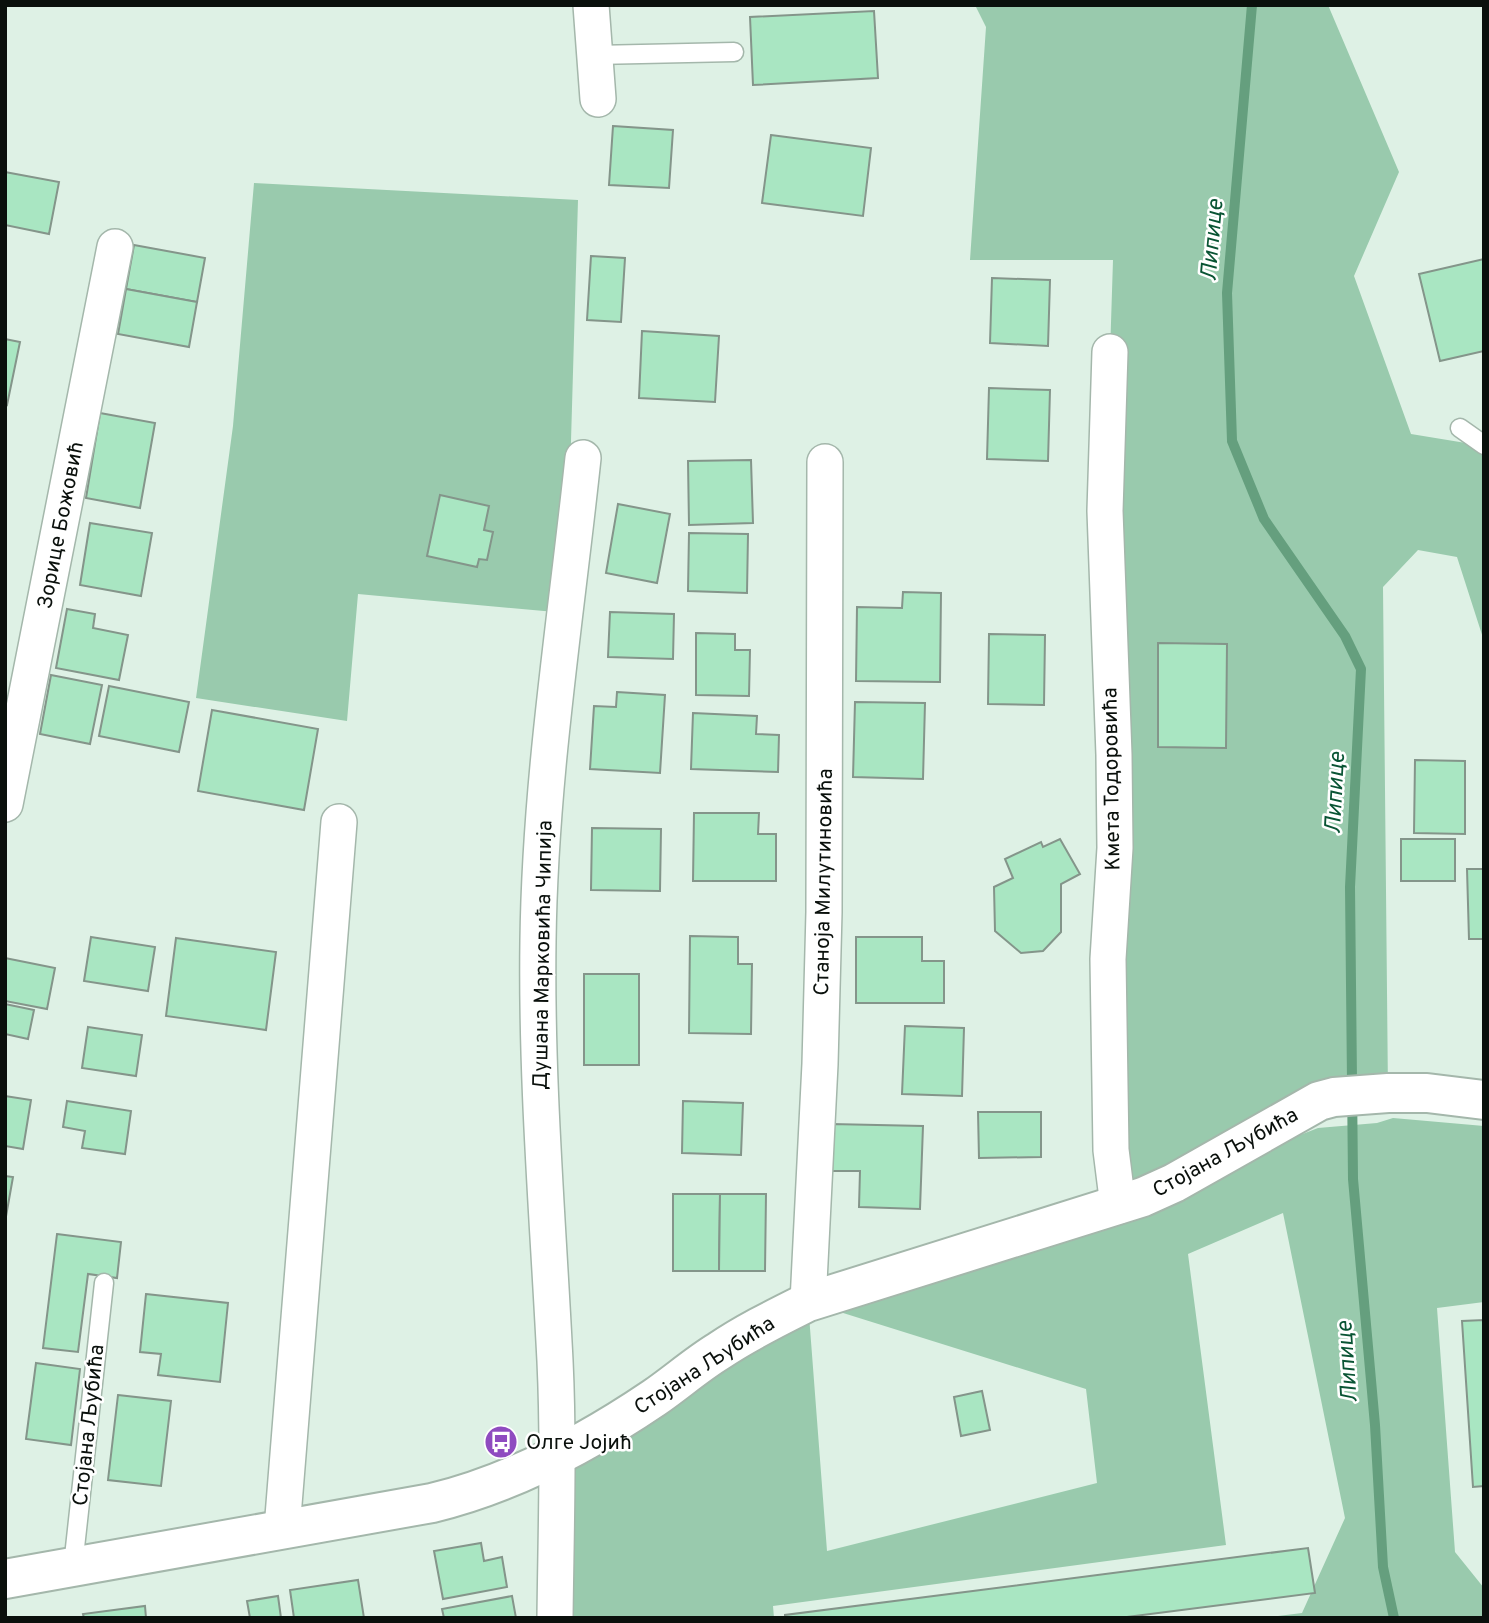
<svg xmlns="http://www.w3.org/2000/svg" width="1489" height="1623" font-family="Overpass,sans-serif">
<rect width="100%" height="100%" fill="#def1e5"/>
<g fill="#99caad" fill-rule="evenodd">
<path d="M975,5H1328L1399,172L1354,276L1411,434L1484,446V641L1457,557L1418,550L1383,587L1388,1093L1334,1097L1312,1103L1174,1183L1139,1198L1318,1128L1377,1123L1393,1118L1484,1126V1302L1437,1308L1455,1552L1484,1588V1618H1261L1302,1613L1345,1518L1283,1213L1188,1254L1226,1545L773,1606L774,1618H554L557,1454L717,1352L808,1302L1118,1205L1111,1150L1108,959L1105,511L1113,260H970L986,27ZM808,1302L1086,1389L1097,1483L827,1551Z"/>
<polygon points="254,183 578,200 566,613 358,594 347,721 196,698 233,426"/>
</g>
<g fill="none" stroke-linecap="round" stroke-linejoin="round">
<polyline stroke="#659f7e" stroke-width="10" points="1252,5 1227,293 1232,441 1264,519 1345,636 1361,669 1350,887 1353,1179 1375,1425 1383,1567 1394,1618"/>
</g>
<g fill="#a9e6c2" stroke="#84958a" stroke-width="2">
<polygon points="874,11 878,78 753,85 750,17"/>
<polygon points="613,126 673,130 669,188 609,185"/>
<polygon points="771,135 871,148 863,216 762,203"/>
<polygon points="5,172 59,182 49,234 5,225"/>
<polygon points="134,245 205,258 197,302 126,289"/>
<polygon points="591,256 625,258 621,322 587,320"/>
<polygon points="1484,259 1484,351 1440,361 1419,274"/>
<polygon points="992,278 1050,280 1048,346 990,343"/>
<polygon points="126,289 197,302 189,347 118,334"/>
<polygon points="642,331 719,336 715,402 639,398"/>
<polygon points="5,339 20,342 7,405 5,404"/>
<polygon points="989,388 1050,390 1048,461 987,459"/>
<polygon points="100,413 155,423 140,508 86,498"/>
<polygon points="751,460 753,523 689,525 688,461"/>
<polygon points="440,495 489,506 484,530 493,532 487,560 479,559 477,567 427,556"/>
<polygon points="618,504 670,514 657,583 606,573"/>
<polygon points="90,523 152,533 141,596 80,585"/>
<polygon points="689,533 748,534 747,593 688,591"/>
<polygon points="903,592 941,593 940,682 856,681 857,607 902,608"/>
<polygon points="67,609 95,614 93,628 128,635 119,680 56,668"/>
<polygon points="610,612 674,614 673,659 608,657"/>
<polygon points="696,633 735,634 735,650 750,650 749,696 696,695"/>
<polygon points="989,634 1045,635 1044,705 988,704"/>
<polygon points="1158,643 1227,644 1226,748 1158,747"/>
<polygon points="51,675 102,685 90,744 40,734"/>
<polygon points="109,686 189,702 179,752 99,736"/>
<polygon points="617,692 665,695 660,773 590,769 594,706 616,707"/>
<polygon points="855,702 925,703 923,779 853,777"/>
<polygon points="212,710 318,729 304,810 198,791"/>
<polygon points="693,713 757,716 756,734 779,735 778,772 691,769"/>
<polygon points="1415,760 1465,761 1465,834 1414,833"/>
<polygon points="694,813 759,813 758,834 776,834 776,881 693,881"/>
<polygon points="592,828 661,829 660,891 591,890"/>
<polygon points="1060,839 1080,874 1061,884 1061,932 1043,951 1021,953 995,931 994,887 1013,878 1005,859 1041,842 1043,847"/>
<rect x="1401" y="839" width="54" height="42"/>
<polygon points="1467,869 1484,869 1484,939 1469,939"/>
<polygon points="690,936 738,937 738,964 752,964 751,1034 689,1033"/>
<polygon points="91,937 155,947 148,991 84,981"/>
<polygon points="856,937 922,937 922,961 944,961 944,1003 856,1003"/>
<polygon points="176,938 276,952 266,1030 166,1016"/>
<polygon points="5,958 55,968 47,1009 5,1001"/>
<rect x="584" y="974" width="55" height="91"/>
<polygon points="5,1004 34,1010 28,1039 5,1034"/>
<polygon points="905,1026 964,1028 962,1096 902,1094"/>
<polygon points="88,1027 142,1035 136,1076 82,1068"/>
<polygon points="5,1096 31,1100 23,1149 5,1146"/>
<polygon points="67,1101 131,1111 125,1154 82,1148 85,1131 63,1127"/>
<polygon points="683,1101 743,1103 741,1155 682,1153"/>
<polygon points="978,1112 1041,1112 1041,1157 979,1158"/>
<polygon points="831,1124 923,1126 920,1209 859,1207 860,1171 830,1171"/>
<polygon points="5,1176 13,1177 5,1222"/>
<polygon points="673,1194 720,1194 719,1271 673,1271"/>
<polygon points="720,1194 766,1194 765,1271 719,1271"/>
<polygon points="57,1234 121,1242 117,1278 88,1274 78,1352 43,1348"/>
<polygon points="146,1294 228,1303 220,1382 158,1375 161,1354 140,1352"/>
<polygon points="1484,1320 1484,1486 1473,1487 1462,1321"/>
<polygon points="36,1363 80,1369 71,1445 26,1439"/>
<polygon points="982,1391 990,1430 961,1436 954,1397"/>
<polygon points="118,1395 171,1401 161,1486 108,1480"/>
<polygon points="481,1543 484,1561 502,1557 507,1587 443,1599 434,1551"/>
<polygon points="1308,1548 1315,1593 1119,1618 785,1618 785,1615"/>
<polygon points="358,1580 364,1618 294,1618 290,1590"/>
<polygon points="278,1596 281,1618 250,1618 247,1601"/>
<polygon points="512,1596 516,1618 444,1618 442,1609"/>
<polygon points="145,1606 146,1618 84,1618 83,1614"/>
</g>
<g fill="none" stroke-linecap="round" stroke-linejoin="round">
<defs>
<g id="lane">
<polyline points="595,55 734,52"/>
<polyline points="1460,428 1484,445"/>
<polyline points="73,1566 104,1283"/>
</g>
<g id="street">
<polyline points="591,5 598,99"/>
<polyline points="1110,352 1105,511 1114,755 1115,848 1108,959 1111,1150 1118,1206"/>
<polyline points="5,804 115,247"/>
<polyline points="808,1302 820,1064 824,912 825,462"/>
<polyline points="282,1529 339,822"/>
<path d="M555,1618C556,1532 559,1446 555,1361C548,1221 536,1081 538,941C540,779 566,618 583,458"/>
</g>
<path id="secondary" d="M5,1579L432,1503C511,1484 586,1444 654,1398C676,1383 696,1365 719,1351C747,1332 778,1317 808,1302L1143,1197L1174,1183L1319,1101L1334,1097L1388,1093H1427L1484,1100"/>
</defs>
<use href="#lane" stroke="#a4b7ab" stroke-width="21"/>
<use href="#street" stroke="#a4b7ab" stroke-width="38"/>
<use href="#secondary" stroke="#a4b7ab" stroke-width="42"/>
<use href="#lane" stroke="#fff" stroke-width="18"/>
<use href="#street" stroke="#fff" stroke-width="35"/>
<use href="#secondary" stroke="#fff" stroke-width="38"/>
</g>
<defs>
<symbol id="bus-disc" viewBox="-11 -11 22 22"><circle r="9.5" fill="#8f4bc0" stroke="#fff"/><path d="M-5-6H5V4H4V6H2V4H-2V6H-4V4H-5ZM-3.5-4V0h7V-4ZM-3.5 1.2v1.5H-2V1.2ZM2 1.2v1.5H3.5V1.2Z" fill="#fff"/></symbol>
</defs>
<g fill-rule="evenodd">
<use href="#bus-disc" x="482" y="1423" width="38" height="38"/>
</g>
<g text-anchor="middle" stroke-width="5" stroke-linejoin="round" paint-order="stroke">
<g font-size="21" fill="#0a100c" stroke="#fff">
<text transform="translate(60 525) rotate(-79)" y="7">Зорице Божовић</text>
<text transform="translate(1111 779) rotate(-91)" y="7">Кмета Тодоровића</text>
<text transform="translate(823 882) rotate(-89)" y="7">Станоја Милутиновића</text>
<text transform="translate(542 955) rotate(-89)" y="7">Душана Марковића Чипија</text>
<text transform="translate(1225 1152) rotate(-29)" y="7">Стојана Љубића</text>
<text transform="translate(704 1365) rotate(-33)" y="7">Стојана Љубића</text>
<text transform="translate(88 1425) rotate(-84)" y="7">Стојана Љубића</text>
</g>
<g font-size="21" fill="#0a100c" stroke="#fff" text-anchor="start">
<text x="526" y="1449">Олге Јојић</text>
</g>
<g font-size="23" font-style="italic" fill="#095434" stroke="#fff">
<text transform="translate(1211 240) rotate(-85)" y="8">Липице</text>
<text transform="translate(1334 793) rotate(-87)" y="8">Липице</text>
<text transform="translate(1346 1362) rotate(-94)" y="8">Липице</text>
</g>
</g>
<rect width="1489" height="1623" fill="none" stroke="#0a100c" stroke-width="14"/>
</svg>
